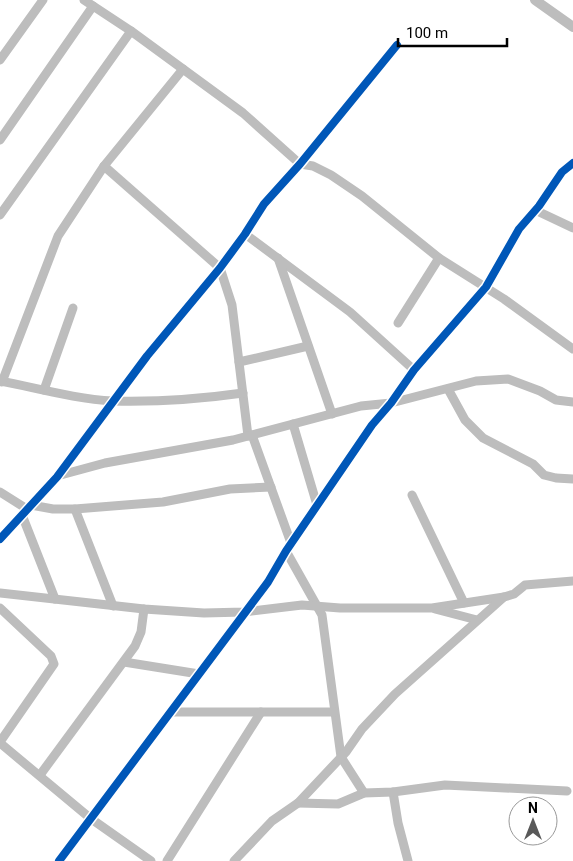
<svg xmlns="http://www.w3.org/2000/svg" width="573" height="861" font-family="Roboto,sans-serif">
<rect width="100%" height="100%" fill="#fff"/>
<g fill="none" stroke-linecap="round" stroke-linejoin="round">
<g stroke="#bdbdbd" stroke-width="9">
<polyline points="84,0 131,31 243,113 300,164 313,166 331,175 362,196 439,258 504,299 573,349"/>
<polyline points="0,60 43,0"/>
<polyline points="0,140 93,6"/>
<polyline points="104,166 220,268 232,305 248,436"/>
<polyline points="535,210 573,228"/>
<polyline points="0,215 131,31"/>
<polyline points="245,234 350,312 414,370"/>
<polyline points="278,258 332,414"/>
<polyline points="398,323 439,258"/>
<polyline points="239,362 308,346"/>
<path d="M0,381C37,388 75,399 113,401C156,402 201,399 243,393"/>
<polyline points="2,382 58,236 104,166 183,69"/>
<polyline points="448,389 465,420 483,438 533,464 544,475 556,478 573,479"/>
<polyline points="44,390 73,308"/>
<polyline points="293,424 317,505"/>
<polyline points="252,435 291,543"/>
<polyline points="57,476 105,463 233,440 361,406 391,403 476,381 508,379 540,391 556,400 573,402"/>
<polyline points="0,492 27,509"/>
<polyline points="412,495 464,603"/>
<polyline points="31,505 53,509 75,509 163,502 230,489 271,487"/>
<polyline points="75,509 113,606"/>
<polyline points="22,515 55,599"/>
<polyline points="0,539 57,477 147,356 220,268 245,234 264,204 300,164 397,45"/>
<polyline points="286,551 322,615 341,757 364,793"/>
<polyline points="0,593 144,609 204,613 244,612 302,605 340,608 432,608 504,597 514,594 525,585 573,581"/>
<polyline points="0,608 51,656 54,664 0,742"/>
<polyline points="435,609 477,620"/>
<polyline points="124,662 199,674"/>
<polyline points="170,712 334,712"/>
<polyline points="0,743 90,818 151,861"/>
<polyline points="40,775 135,646 141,632 144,609"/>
<polyline points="393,792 398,823 408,861"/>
<polyline points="298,803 338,804 364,793 393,792 445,785 567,791"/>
<polyline points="59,861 268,582 286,551 372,425 391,403 414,370 486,287 519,229 539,206 562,172 573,163"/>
<polyline points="167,861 261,712"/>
<polyline points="234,861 272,821 298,803 346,752 362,729 395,694 504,597"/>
</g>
<polyline stroke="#bdbdbd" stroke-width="10" points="535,0 573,27"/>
<defs>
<g id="cycleway">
<polyline points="0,539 57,477 147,356 220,268 245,234 264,204 300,164 397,45"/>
<polyline points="59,861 268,582 286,551 372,425 391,403 414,370 486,287 519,229 539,206 562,172 573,163"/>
</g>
</defs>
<use href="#cycleway" stroke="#fff" stroke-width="11"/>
<use href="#cycleway" stroke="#0057b8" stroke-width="8"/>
</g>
<g transform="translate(533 821)"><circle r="24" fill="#ffffff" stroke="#999999"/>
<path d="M0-4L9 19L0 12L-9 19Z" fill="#595959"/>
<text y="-8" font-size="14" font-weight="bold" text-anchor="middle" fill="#000000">N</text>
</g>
<path d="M398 38v8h109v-8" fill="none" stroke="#000000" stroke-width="2.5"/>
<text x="406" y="38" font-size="15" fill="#000000" stroke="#ffffff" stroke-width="4" paint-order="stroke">100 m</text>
</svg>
